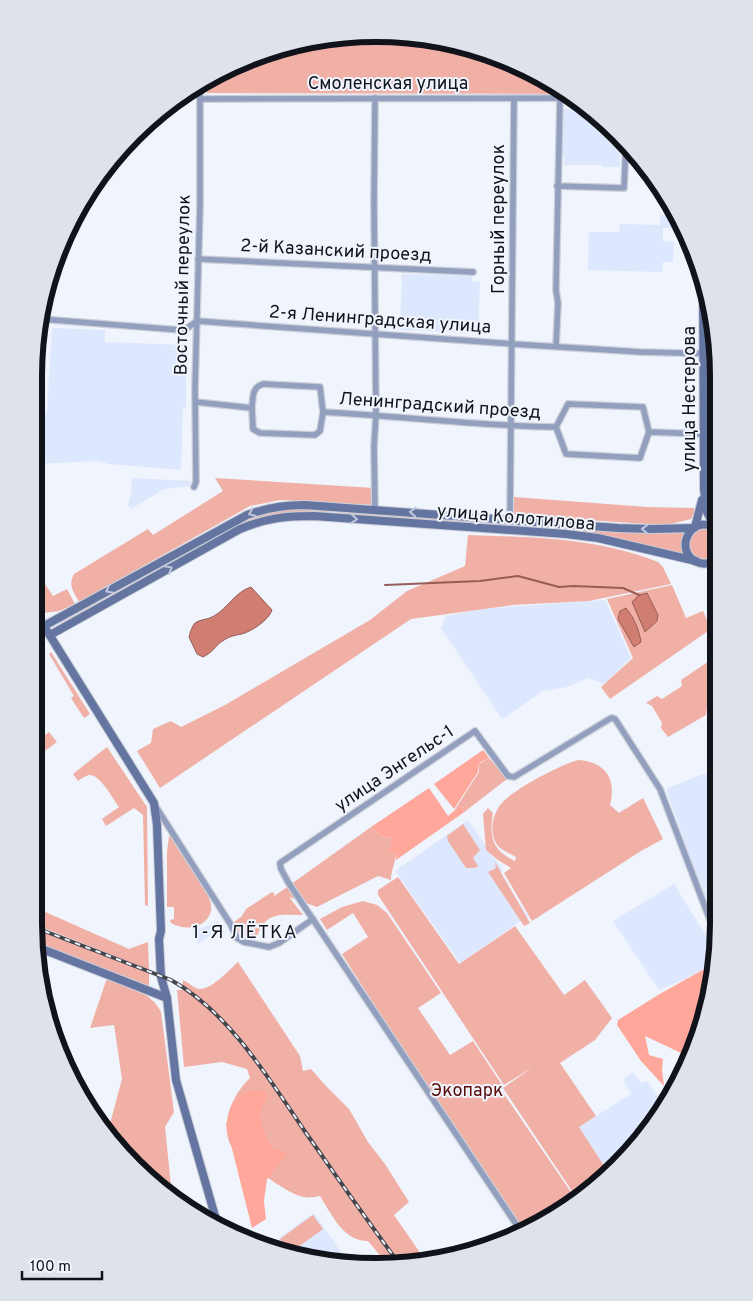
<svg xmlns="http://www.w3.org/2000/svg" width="753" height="1301" font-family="Overpass,sans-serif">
<rect width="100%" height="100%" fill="#f0f4fd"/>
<g fill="#dde7fe">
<polygon points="562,109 588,109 619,134 620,167 602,167 601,165 564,165 564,156 562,155"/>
<polygon points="660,215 670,215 670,219 677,219 676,228 663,228 663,241 674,242 673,262 663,262 662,272 588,270 589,232 619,232 620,224 660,225"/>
<polygon points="402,274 472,276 472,281 480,282 478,333 400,330"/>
<polygon points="52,328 105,330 105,342 186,345 186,407 183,407 181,470 109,464 99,461 34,464 34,412 47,412"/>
<polygon points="132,478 191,481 190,486 164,489 131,509 128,504 131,495"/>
<polygon points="605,600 631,658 604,684 588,678 567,687 543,691 502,719 441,628 446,616 480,609"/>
<polygon points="718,768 718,935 666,789"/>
<polygon points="468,820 503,870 498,874 528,916 460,963 395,871"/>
<polygon points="674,884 717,954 716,962 683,980 659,990 613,921"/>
<polygon points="219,921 221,928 198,944 195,931"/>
<polygon points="633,1072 641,1083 647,1081 665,1107 662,1115 608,1172 579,1127 631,1094 623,1080"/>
<polygon points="314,1213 347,1261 285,1254 279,1238"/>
</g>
<g fill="#f1b0a6">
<path d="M376,34L443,40L507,60L569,94L207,93L206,81C230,68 256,51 284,50V48L309,40Z"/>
<path d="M215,478L374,488V505L280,500L250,506L79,602C73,591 68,585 74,574L148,529L153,535L223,491Z"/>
<polygon points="514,497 647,507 694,508 694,513 691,519 671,524 647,524 514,515"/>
<polygon points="290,509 330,511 330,515 258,520 69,621 59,624 243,522 266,513"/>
<polygon points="338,511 684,531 681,545 685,555 596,534 338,516"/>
<circle cx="704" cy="544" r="15"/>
<path d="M468,535C532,537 598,538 658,562L663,567L671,584L589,601L513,605L411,619L160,788L137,751L151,743L153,729L171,721L181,727L225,705L370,620L407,591L465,566Z"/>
<polygon points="39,572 45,584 53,596 67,589 75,604 59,611 43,613 34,600 34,575"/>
<polygon points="672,585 686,618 703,611 711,629 610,699 601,687 633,658 607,599"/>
<polygon points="51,652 90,714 84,718 71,698 74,696 49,654"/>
<polygon points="718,655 718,700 707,708 706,715 668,737 661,728 662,723 652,706 646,703 657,696 662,699 682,686 681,680"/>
<polygon points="49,732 57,742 34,759 34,744"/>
<path d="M107,747L147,807L148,906L145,905L143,815L134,808L106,826L102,819L119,807C113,799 100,774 89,775C85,776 81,779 78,781L73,774Z"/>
<polygon points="489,758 507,779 463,813 464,808 460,806 454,811 479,772 479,764"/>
<path d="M578,760C605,762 617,778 610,805L619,813L643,798L663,839L641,851L532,921L504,873L511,868L498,860L486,850L483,814L488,808L493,813C489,837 492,850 515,861L516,857C510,854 504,851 499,847C488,835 492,815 501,804C512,790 560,765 578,760Z"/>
<polygon points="463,824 480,850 473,858 478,866 475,868 466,868 448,841 447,836"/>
<path d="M371,827L380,836L394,838L388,852H396C396,862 391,870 391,880L378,876L317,907L289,897L303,915C288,915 273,912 263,924C258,929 259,936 254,941L240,935L233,923L242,916L246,909L272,892L275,894L273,897Z"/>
<path d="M169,836H172L208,895C210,900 212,906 211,911C206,929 185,931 171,923L170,920L174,919V907H167V852Z"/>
<polygon points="495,862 530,923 524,926 488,872 496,868"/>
<polygon points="398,877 459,964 515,926 564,995 585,980 612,1018 595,1040 560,1063 596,1116 579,1127 608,1172 585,1196 578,1200 503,1088 533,1067 504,1085 378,895 378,890"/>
<polygon points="363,901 377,905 387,913 441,993 418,1008 450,1055 473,1041 502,1085 500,1088 577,1201 524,1232 387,1025 342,954 368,937 353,913 327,930 320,919 342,907"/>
<polygon points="34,907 129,949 148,942 149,970 34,924"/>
<polygon points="34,928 149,973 149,987 37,943"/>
<path d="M238,962L300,1056L303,1071L311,1069L326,1086L349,1109L368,1142L385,1164L409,1202L394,1215L425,1260L399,1267L388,1265L368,1241C343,1241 332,1215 320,1196C315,1197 309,1198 304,1197C288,1195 238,1158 230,1144C220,1121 234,1093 250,1078L247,1069L222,1062L184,1067L177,990H182L183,980C188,982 191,986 196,988C208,994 229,970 238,962Z"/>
<path d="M107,978C126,986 152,992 161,1012L174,1112L165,1127L172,1196L107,1135L122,1079L114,1025L90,1028Z"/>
<polygon points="313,1215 323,1229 290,1253 280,1239"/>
</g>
<g fill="#ffa79b">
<polygon points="483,750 489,758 479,763 478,772 454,809 434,784"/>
<polygon points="429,788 448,816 460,806 464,808 463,813 396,860 396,852 388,852 393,838 380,836 371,827"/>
<polygon points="715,963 701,1035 688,1060 681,1053 645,1036 649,1055 663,1059 662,1070 664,1086 641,1061 617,1025 618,1020 658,995"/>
<path d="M255,1090L266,1091C268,1102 264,1101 261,1110C258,1122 267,1137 272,1148L288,1153L267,1179L264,1201L266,1219L252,1228L226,1125L231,1106L242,1094Z"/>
</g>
<g fill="#d07d72" stroke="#965d58">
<path d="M251,587L272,610C269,620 252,631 242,634C236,635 230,636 224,640C216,644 215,651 203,657L197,654L189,637C190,633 192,626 195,623C200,619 208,620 214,616C228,608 235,592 251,587Z"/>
<polygon points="647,593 658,615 657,621 645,632 632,602 639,595"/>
<path d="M626,608C634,618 639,629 641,642L634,647L618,619L620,611Z"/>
</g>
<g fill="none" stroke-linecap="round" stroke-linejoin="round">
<polyline stroke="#965d58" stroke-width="2" points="385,585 480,581 518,576 559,587 573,586 623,588 639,595"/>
<defs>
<g id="street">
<polyline points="375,98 374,202 376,415 374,446 375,510"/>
<polyline points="200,99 575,98"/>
<polyline points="557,186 624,188 626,143"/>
<polyline points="198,259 473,272"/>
<polyline points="41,319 180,330 186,329 197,321 512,344 641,352 718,354"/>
<polyline points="556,346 558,303 556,290 560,98"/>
<path d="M196,402L252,408C253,397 252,387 263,384L320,387L323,412C401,416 478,426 556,427L568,404L643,407L649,432L703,434"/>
<polyline points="252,408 253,429 260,433 315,435 320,431 323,412"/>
<polyline points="703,419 718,419"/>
<polyline points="556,427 566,454 640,458 649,432"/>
<polyline points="194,487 196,482 195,388 200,205 200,84"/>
<polyline points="510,519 514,99"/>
<polyline points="156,807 231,925 237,938 244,942 269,947 279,943 313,919"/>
<polyline points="522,1233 288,882 281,869 280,863 475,731 508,776 514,777 611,718 615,719 617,722 660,789 718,941"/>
</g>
<g id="secondary">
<polyline points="703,277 704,490 707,512 714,526"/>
<polyline points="695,527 702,500"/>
<path d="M718,530C690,509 671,555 700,563C707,565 713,562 718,558"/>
<polyline points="34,610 154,803 157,825 161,931 159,939 161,977 167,998 176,1080 217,1223"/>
<path d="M44,626L247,515C266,508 284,505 305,505L618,528L653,529L694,528"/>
<path d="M50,635L240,529C267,518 285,516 314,516L566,534L598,538L696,561"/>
<polyline points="37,947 167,998"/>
</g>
</defs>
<use href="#street" stroke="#ccd0d9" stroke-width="8"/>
<use href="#secondary" stroke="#ccd0d9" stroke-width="10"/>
<use href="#street" stroke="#939fbe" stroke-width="5.5"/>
<use href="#secondary" stroke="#6575a2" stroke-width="8"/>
<defs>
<path id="rail" d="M34,927L171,980C229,1012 269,1079 306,1133C337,1177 368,1222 401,1266"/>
</defs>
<use href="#rail" stroke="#44474e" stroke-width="4"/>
<use href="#rail" stroke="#f0f4fd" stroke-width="2" stroke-dasharray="5.5" stroke-linecap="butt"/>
</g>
<defs><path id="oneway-chevron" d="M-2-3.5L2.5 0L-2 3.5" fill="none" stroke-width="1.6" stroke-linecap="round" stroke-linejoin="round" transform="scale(1.25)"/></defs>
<g stroke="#bfc8dd">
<use href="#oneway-chevron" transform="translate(413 512) rotate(-176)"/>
<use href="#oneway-chevron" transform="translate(252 513) rotate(158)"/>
<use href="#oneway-chevron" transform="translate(354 519) rotate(4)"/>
<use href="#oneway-chevron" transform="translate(645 529) rotate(-178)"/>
<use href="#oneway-chevron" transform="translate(169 569) rotate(-29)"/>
<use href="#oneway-chevron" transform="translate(109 590) rotate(151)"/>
</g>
<g text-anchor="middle" stroke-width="4" stroke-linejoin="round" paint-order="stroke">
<g font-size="18" fill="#10131a" stroke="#f0f4fd">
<text x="388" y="89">Смоленская улица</text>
<text transform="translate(498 219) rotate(-90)" y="6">Горный переулок</text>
<text transform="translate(336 250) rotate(3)" y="6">2-й Казанский проезд</text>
<text transform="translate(182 285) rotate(-89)" y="6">Восточный переулок</text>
<text transform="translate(380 319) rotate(4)" y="6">2-я Ленинградская улица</text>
<text transform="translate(689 399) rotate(-90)" y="6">улица Нестерова</text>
<text transform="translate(440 405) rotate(4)" y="6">Ленинградский проезд</text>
<text transform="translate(516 517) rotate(5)" y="6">улица Колотилова</text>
<text transform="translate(394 768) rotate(-34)" y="6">улица Энгельс-1</text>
</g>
<g font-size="18" fill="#5a0e0a" stroke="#f0f4fd">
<text x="467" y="1096">Экопарк</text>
</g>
<g font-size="19" letter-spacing="1" fill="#10131a" stroke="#f0f4fd">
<text x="245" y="938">1-Я ЛЁТКА</text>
</g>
</g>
<path d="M0 0H753V1301H0ZM376 42H376A334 334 0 0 1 710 376V924A334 334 0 0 1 376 1258H376A334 334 0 0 1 42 924V376A334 334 0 0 1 376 42Z" fill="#dee2eb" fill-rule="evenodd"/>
<path fill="none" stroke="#10131a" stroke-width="6" d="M376 42H376A334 334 0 0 1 710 376V924A334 334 0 0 1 376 1258H376A334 334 0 0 1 42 924V376A334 334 0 0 1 376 42Z"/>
<path d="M22 1271v8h80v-8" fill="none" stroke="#10131a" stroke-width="2.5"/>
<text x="30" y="1271" font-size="15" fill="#10131a" stroke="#f0f4fd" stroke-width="4" paint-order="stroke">100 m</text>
</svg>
